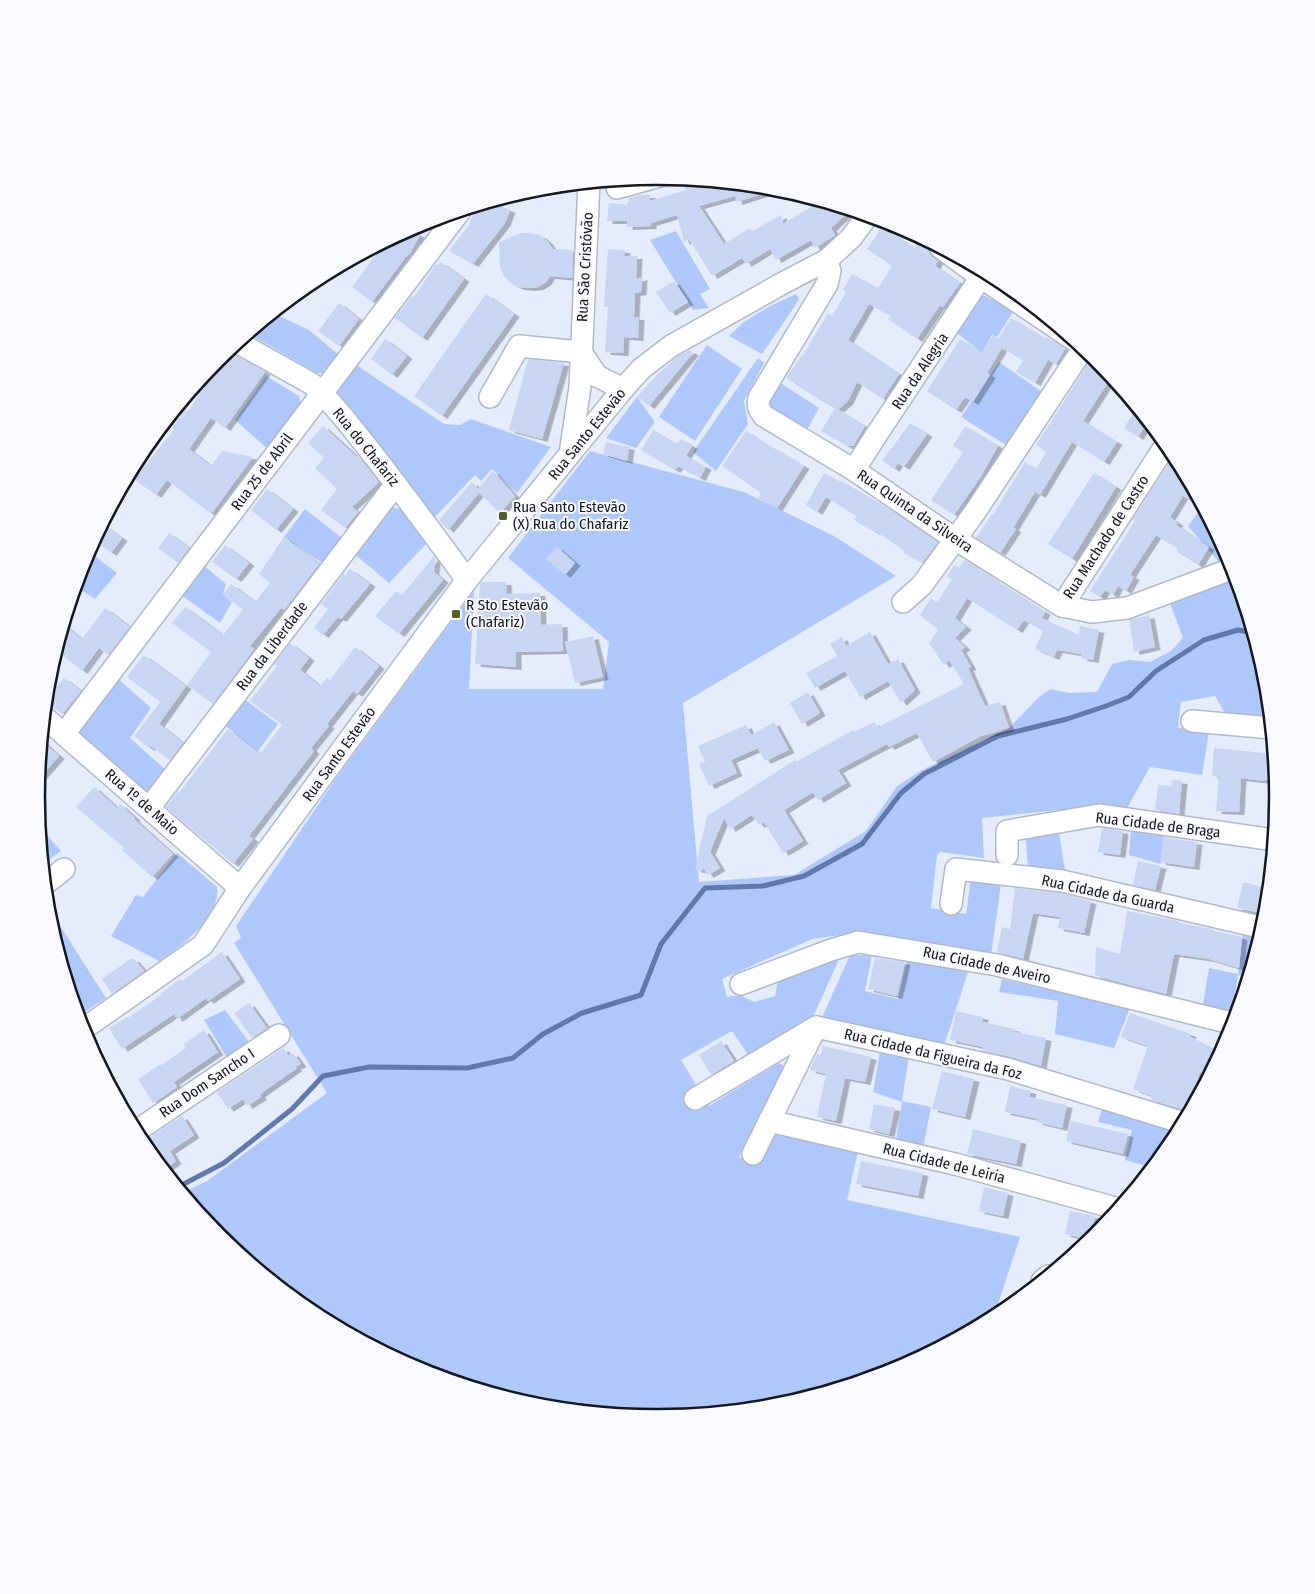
<svg xmlns="http://www.w3.org/2000/svg" width="1315" height="1594" font-family="'Fira Sans Condensed',sans-serif">
<defs>
<filter id="shadow"><feDropShadow dx="5.5" dy="3" stdDeviation="0" flood-color="#0004"/></filter>
</defs>
<rect width="100%" height="100%" fill="#e5edfd"/>
<g fill="#afc8fb">
<polygon points="676,231 710,289 700,294 709,308 693,310 650,240"/>
<polygon points="796,294 799,298 795,306 762,354 729,336 744,322 768,307"/>
<polygon points="981,296 986,296 1013,312 997,337 992,335 982,353 957,333 977,299"/>
<polygon points="273,313 309,330 339,355 327,373 317,373 256,338 250,331"/>
<polygon points="707,345 742,369 695,441 659,417"/>
<polygon points="758,358 764,363 744,401 748,424 716,471 693,452"/>
<polygon points="999,362 1042,392 1006,445 961,417"/>
<polygon points="355,364 444,424 460,425 471,419 551,447 517,493 492,469 481,481 475,475 434,518 335,390"/>
<polygon points="266,376 299,396 301,404 268,449 235,420"/>
<polygon points="776,380 819,408 806,432 769,408 765,402"/>
<polygon points="637,397 655,422 636,448 606,438"/>
<polygon points="590,451 744,492 834,536 896,576 683,703 699,882 794,875 866,831 897,786 922,770 1009,728 1040,696 1051,689 1069,693 1097,692 1112,664 1129,660 1150,662 1171,651 1183,638 1170,603 1231,579 1238,580 1267,676 1271,718 1226,715 1215,696 1181,702 1178,728 1209,732 1202,775 1150,767 1127,808 1086,807 982,818 984,858 940,852 937,855 931,908 966,914 971,878 1001,884 991,956 854,933 812,939 722,979 727,997 740,995 754,1002 775,996 778,979 840,957 814,1015 749,1056 732,1031 681,1060 709,1106 779,1063 784,1066 739,1157 752,1164 778,1131 858,1152 847,1200 1020,1237 993,1319 895,1371 778,1406 657,1418 536,1406 419,1371 312,1313 218,1236 182,1193 207,1181 327,1093 234,943 241,938 236,926 337,777 474,591 469,689 603,689 609,642 508,558"/>
<polygon points="385,506 400,509 426,544 389,583 352,552"/>
<polygon points="1203,506 1230,557 1220,563 1188,526"/>
<polygon points="305,509 342,538 322,563 284,537"/>
<polygon points="88,551 117,573 95,599 75,586 84,559"/>
<polygon points="203,565 226,584 223,594 232,602 220,623 181,595"/>
<polygon points="116,677 151,708 130,738 166,770 146,792 139,791 74,732"/>
<polygon points="243,698 278,724 258,751 223,724"/>
<polygon points="39,826 61,851 43,864"/>
<polygon points="1058,826 1065,871 1028,866 1025,834"/>
<polygon points="1131,829 1164,834 1161,864 1129,855"/>
<path d="M177,853L217,887C221,917 182,946 159,961L111,936L136,895L143,897Z"/>
<polygon points="52,913 106,998 78,1016 48,918 48,915"/>
<polygon points="1243,933 1261,938 1249,977 1238,975 1232,1014 1203,1005 1209,968 1238,974"/>
<polygon points="850,955 872,955 865,991 898,999 907,960 968,972 944,1046 821,1020"/>
<polygon points="1002,979 1130,1008 1114,1048 1055,1034 1058,1001 999,992"/>
<polygon points="225,1010 250,1043 229,1061 204,1020"/>
<polygon points="880,1051 909,1056 902,1101 931,1107 923,1148 896,1141 902,1102 873,1092"/>
<polygon points="1102,1109 1177,1132 1178,1135 1174,1142 1153,1168 1125,1160 1132,1130 1098,1122"/>
</g>
<g fill="none" stroke-linecap="round" stroke-linejoin="round">
<polyline stroke="#6178ac" stroke-width="5" points="178,1187 224,1163 292,1109 323,1076 369,1067 467,1068 513,1058 543,1034 582,1013 641,995 661,944 705,888 763,886 804,876 862,844 901,793 924,774 998,736 1067,719 1106,706 1129,697 1156,671 1204,640 1238,630 1254,633"/>
</g>
<g fill="#c8d6f4" filter="url(#shadow)">
<polygon points="694,179 780,188 737,202 735,196 699,206 724,244 750,228 752,231 781,215 783,224 821,201 851,210 831,228 835,235 815,248 811,240 776,260 770,249 746,264 742,258 712,276 689,239 684,242 677,215 651,223 651,226 627,227 627,221 607,221 609,203 627,205 629,198 639,195 650,195 650,201 686,190 684,183"/>
<polygon points="491,202 510,210 505,223 473,264 449,251 469,225 475,210 480,212 484,204"/>
<polygon points="882,227 914,248 917,243 928,250 932,257 938,261 935,266 960,283 943,307 940,305 917,339 888,319 891,316 869,304 848,340 899,374 883,399 857,382 848,401 839,409 835,408 865,426 853,446 847,446 821,431 835,408 818,399 786,378 801,356 802,357 828,313 832,316 846,292 843,290 852,274 878,288 892,266 867,249"/>
<polygon points="409,229 420,235 409,255 408,254 372,302 352,287 378,252 380,254 387,241"/>
<polygon points="522,233 531,233 540,235 547,241 553,249 573,250 572,278 550,276 546,282 538,287 528,288 519,287 510,283 504,276 500,267 499,242"/>
<polygon points="608,249 625,250 624,256 637,256 636,279 642,277 641,292 635,293 634,317 639,317 638,338 624,337 623,353 605,352 608,307 604,307"/>
<polygon points="441,262 464,279 422,338 395,318 412,296 414,297 436,264 439,265"/>
<polygon points="674,281 688,302 670,313 656,292"/>
<polygon points="486,294 514,314 442,416 414,396"/>
<polygon points="339,303 359,319 339,346 318,331"/>
<polygon points="1011,318 1046,339 1047,337 1065,349 1056,364 1048,360 1035,383 1016,372 1023,360 1002,348 987,373 990,375 973,402 965,397 956,410 927,391 960,339 982,353 993,335 999,338"/>
<polygon points="385,339 407,356 392,375 371,359"/>
<polygon points="690,350 693,353 649,406 637,397 658,374 678,356"/>
<polygon points="229,352 265,372 225,428 211,418 189,449 211,466 222,451 253,457 211,514 167,480 156,495 134,479 174,430 172,428 186,409 188,411"/>
<polygon points="528,359 564,363 542,439 509,430"/>
<polygon points="1087,365 1110,379 1083,421 1117,442 1104,462 1072,442 1040,495 1035,492 1013,528 1016,529 1000,553 976,538 992,514 993,515 1025,462 1036,469 1046,452 1036,445"/>
<polygon points="1137,407 1159,434 1156,437 1143,429 1138,437 1124,428"/>
<polygon points="910,423 927,434 904,467 898,463 894,469 882,460 891,448 892,448"/>
<polygon points="323,426 357,457 358,456 379,482 352,507 358,512 345,528 321,510 337,489 315,468 324,458 308,443"/>
<polygon points="965,426 998,446 980,478 954,515 931,500 963,452 953,446"/>
<polygon points="653,430 677,444 681,439 692,446 686,456 706,467 700,478 678,466 675,470 641,450"/>
<polygon points="746,431 773,449 774,448 804,466 777,508 758,498 761,493 722,466"/>
<polygon points="606,442 629,447 627,461 603,454"/>
<polygon points="1175,454 1194,489 1188,499 1183,496 1170,517 1178,523 1176,525 1209,547 1198,565 1176,551 1178,549 1156,535 1130,575 1134,577 1126,591 1118,586 1113,595 1105,590 1100,597 1090,591 1135,521 1132,520"/>
<polygon points="493,471 515,496 500,513 479,493 448,530 439,520 472,482 478,489"/>
<polygon points="824,473 840,482 841,481 892,511 938,542 922,563 904,553 905,551 876,531 875,532 854,520 856,516 826,497 817,512 806,505"/>
<polygon points="1094,473 1116,487 1072,559 1048,544"/>
<polygon points="267,489 293,509 276,530 251,510"/>
<polygon points="102,524 122,538 111,553 94,540"/>
<polygon points="169,533 189,548 178,563 158,548"/>
<polygon points="284,537 319,564 284,610 281,608 250,646 254,649 213,704 187,685 211,652 172,623 185,607 223,635 243,610 223,594 231,584 255,602 270,583 259,574"/>
<polygon points="225,545 249,563 236,579 212,562"/>
<polygon points="557,547 575,563 565,575 546,559"/>
<polygon points="434,556 435,558 434,572 443,580 399,634 375,616 396,591 402,595"/>
<polygon points="964,560 1045,612 1042,618 1079,635 1080,626 1099,630 1093,660 1082,658 1081,654 1057,650 1054,657 1035,649 1043,631 1024,620 1017,630 967,598 955,618 966,627 955,638 965,647 961,650 971,667 968,668 985,706 1000,702 1009,728 981,736 933,762 917,733 889,747 887,744 838,770 846,783 818,800 813,792 784,810 803,841 783,853 764,822 759,825 752,815 730,829 724,818 710,852 720,868 708,875 703,868 702,871 695,869 707,816 795,760 796,762 853,730 854,732 874,722 878,727 964,684 949,660 944,665 929,643 938,630 920,615 931,598 937,603 952,579 947,577 954,565 959,568"/>
<polygon points="350,569 370,584 341,619 338,617 323,635 314,628 328,609 321,604 344,573 345,576"/>
<polygon points="482,582 506,582 507,594 540,593 541,625 562,624 563,651 516,652 516,667 475,664 480,584"/>
<polygon points="105,608 130,627 108,655 99,648 82,671 56,650 64,625 82,639"/>
<polygon points="1149,615 1155,647 1134,652 1129,620"/>
<polygon points="870,632 888,664 898,659 915,690 901,703 888,681 860,697 845,671 815,688 806,673 837,656 830,644 842,637 846,646"/>
<polygon points="593,636 603,677 575,683 565,642"/>
<polygon points="290,643 309,658 300,670 320,686 327,678 330,680 355,647 379,666 357,694 353,691 327,724 329,726 311,748 314,751 249,836 253,839 233,864 166,807 178,791 179,793 228,729 260,754 282,725 250,701 277,666 274,664"/>
<polygon points="144,655 186,686 159,724 183,743 170,760 151,746 149,748 134,736 160,702 127,677"/>
<polygon points="64,678 81,691 62,714 46,701 48,681 56,688"/>
<polygon points="808,692 820,713 802,724 790,703"/>
<polygon points="774,722 789,750 765,761 758,748 731,760 737,773 709,786 699,764 705,762 698,746 746,725 751,735"/>
<polygon points="42,741 59,756 38,780 40,759"/>
<polygon points="1214,748 1275,754 1277,781 1266,779 1265,781 1241,778 1239,812 1216,811 1219,777 1212,776"/>
<polygon points="1172,780 1182,781 1179,814 1155,810 1158,785 1171,786"/>
<polygon points="94,787 117,808 120,804 135,818 134,819 173,854 152,877 122,850 124,848 76,807"/>
<polygon points="1102,828 1123,831 1120,855 1098,852"/>
<polygon points="1164,837 1197,842 1194,867 1160,862"/>
<polygon points="1138,861 1161,866 1155,890 1133,885"/>
<polygon points="1243,882 1262,887 1256,912 1237,908"/>
<polygon points="1015,888 1060,893 1091,901 1084,933 1058,928 1060,917 1033,913 1023,959 997,952 1002,927 1010,929"/>
<polygon points="1127,911 1179,921 1179,923 1212,929 1212,930 1242,937 1239,968 1209,959 1174,954 1166,994 1111,980 1095,975 1096,947 1120,954"/>
<polygon points="222,952 240,979 208,1001 206,998 177,1019 174,1014 122,1049 109,1028 127,1017 128,1018 161,995 160,994 180,979 182,981"/>
<polygon points="875,958 905,962 897,996 868,989"/>
<polygon points="130,959 134,959 144,971 112,994 102,979"/>
<polygon points="249,1003 267,1028 252,1038 234,1013"/>
<polygon points="956,1011 983,1017 982,1022 1015,1029 1014,1032 1046,1038 1041,1066 1012,1057 982,1051 983,1047 950,1040"/>
<polygon points="1130,1013 1191,1034 1190,1037 1220,1051 1209,1076 1200,1072 1187,1111 1151,1100 1152,1096 1133,1089 1148,1046 1121,1037"/>
<polygon points="204,1030 218,1052 174,1082 177,1087 153,1103 138,1079 161,1064 162,1065 186,1048 184,1044"/>
<polygon points="721,1041 734,1061 711,1075 699,1055"/>
<polygon points="823,1046 871,1057 865,1082 845,1078 836,1121 817,1117 826,1074 810,1070 817,1054 821,1055"/>
<polygon points="283,1048 289,1056 293,1053 301,1064 295,1067 297,1068 260,1094 261,1097 247,1106 243,1099 228,1109 217,1092"/>
<polygon points="942,1071 974,1079 965,1117 932,1109"/>
<polygon points="1010,1086 1031,1091 1029,1097 1067,1105 1062,1128 1037,1122 1038,1119 1005,1112"/>
<polygon points="874,1104 895,1108 889,1134 869,1129"/>
<polygon points="182,1116 194,1135 170,1151 176,1161 164,1170 141,1143"/>
<polygon points="1071,1121 1128,1134 1123,1154 1066,1141"/>
<polygon points="973,1129 1021,1141 1016,1164 967,1154"/>
<polygon points="861,1161 923,1173 918,1196 856,1184"/>
<polygon points="984,1187 1008,1193 1003,1216 979,1211"/>
<polygon points="1070,1211 1095,1216 1090,1240 1065,1234"/>
</g>
<g fill="none" stroke-linecap="round" stroke-linejoin="round">
<defs>
<g id="minor">
<polyline points="617,188 660,176"/>
<polyline points="940,247 982,278 1073,339"/>
<path d="M827,260L830,271L827,284L759,398C757,406 759,410 764,416L854,470L955,539L1062,606L1092,612L1127,608L1234,568"/>
<path d="M237,342L312,384C336,406 355,432 375,457C406,497 437,539 467,580"/>
<polyline points="581,352 597,376 623,389"/>
<polyline points="490,397 519,346 581,352"/>
<polyline points="570,454 580,387 589,182"/>
<polyline points="854,470 875,437 985,271"/>
<polyline points="903,602 922,585 975,512 1084,347"/>
<polyline points="1062,606 1167,443"/>
<polyline points="44,717 240,888"/>
<polyline points="1192,721 1272,728"/>
<polyline points="64,734 460,211"/>
<polyline points="149,808 396,484"/>
<polyline points="1007,855 1007,831 1099,815 1274,840"/>
<polyline points="45,884 64,869"/>
<polyline points="951,904 956,869 1062,881 1264,928"/>
<polyline points="741,984 831,950 858,942 997,965 1235,1024"/>
<polyline points="82,1030 203,945 240,888 467,580 623,389 641,369 671,346 783,283 827,260 851,238 868,215"/>
<polyline points="695,1099 816,1027 1008,1069 1184,1123"/>
<polyline points="769,1121 955,1164 1119,1209"/>
<polyline points="135,1132 279,1035"/>
<polyline points="753,1154 816,1027"/>
<polyline points="1042,1281 1048,1276"/>
</g>
</defs>
<use href="#minor" stroke="#b0b9cc" stroke-width="24"/>
<use href="#minor" stroke="#fff" stroke-width="21"/>
</g>
<g fill="#585e2c" stroke="#f8fafe" stroke-width="2">
<rect x="498" y="511" width="10" height="10" rx="2.5"/>
<rect x="451" y="609" width="10" height="10" rx="2.5"/>
</g>
<g text-anchor="middle" stroke-width="4" stroke-linejoin="round" paint-order="stroke">
<g font-size="15" fill="#15181f" stroke="#f8fafe">
<text transform="translate(585 267) rotate(-87)" y="5">Rua São Cristóvão</text>
<text transform="translate(920 371) rotate(-56)" y="5">Rua da Alegria</text>
<text transform="translate(587 434) rotate(-51)" y="5">Rua Santo Estevão</text>
<text transform="translate(366 447) rotate(51)" y="5">Rua do Chafariz</text>
<text transform="translate(262 472) rotate(-53)" y="5">Rua 25 de Abril</text>
<text transform="translate(915 511) rotate(34)" y="5">Rua Quinta da Silveira</text>
<text transform="translate(1106 537) rotate(-57)" y="5">Rua Machado de Castro</text>
<text transform="translate(272 646) rotate(-53)" y="5">Rua da Liberdade</text>
<text transform="translate(339 754) rotate(-54)" y="5">Rua Santo Estevão</text>
<text transform="translate(142 802) rotate(41)" y="5">Rua 1º de Maio</text>
<text transform="translate(1158 825) rotate(7)" y="5">Rua Cidade de Braga</text>
<text transform="translate(1108 894) rotate(12)" y="5">Rua Cidade da Guarda</text>
<text transform="translate(987 965) rotate(12)" y="5">Rua Cidade de Aveiro</text>
<text transform="translate(933 1054) rotate(13)" y="5">Rua Cidade da Figueira da Foz</text>
<text transform="translate(207 1083) rotate(-34)" y="5">Rua Dom Sancho I</text>
<text transform="translate(944 1163) rotate(14)" y="5">Rua Cidade de Leiria</text>
</g>
<g font-size="15" fill="#15181f" stroke="#f8fafe" text-anchor="start">
<text x="513" y="512">Rua Santo Estevão<tspan x="513" dy="17">(X) Rua do Chafariz</tspan></text>
<text x="466" y="610">R Sto Estevão<tspan x="466" dy="17">(Chafariz)</tspan></text>
</g>
</g>
<path d="M0 0H1315V1594H0ZM45 797a612 612 0 1 1 1224 0a612 612 0 1 1-1224 0Z" fill="#f8fafe" fill-rule="evenodd"/>
<path fill="none" stroke="#15181f" stroke-width="2.5" d="M45 797a612 612 0 1 1 1224 0a612 612 0 1 1-1224 0Z"/>
</svg>
